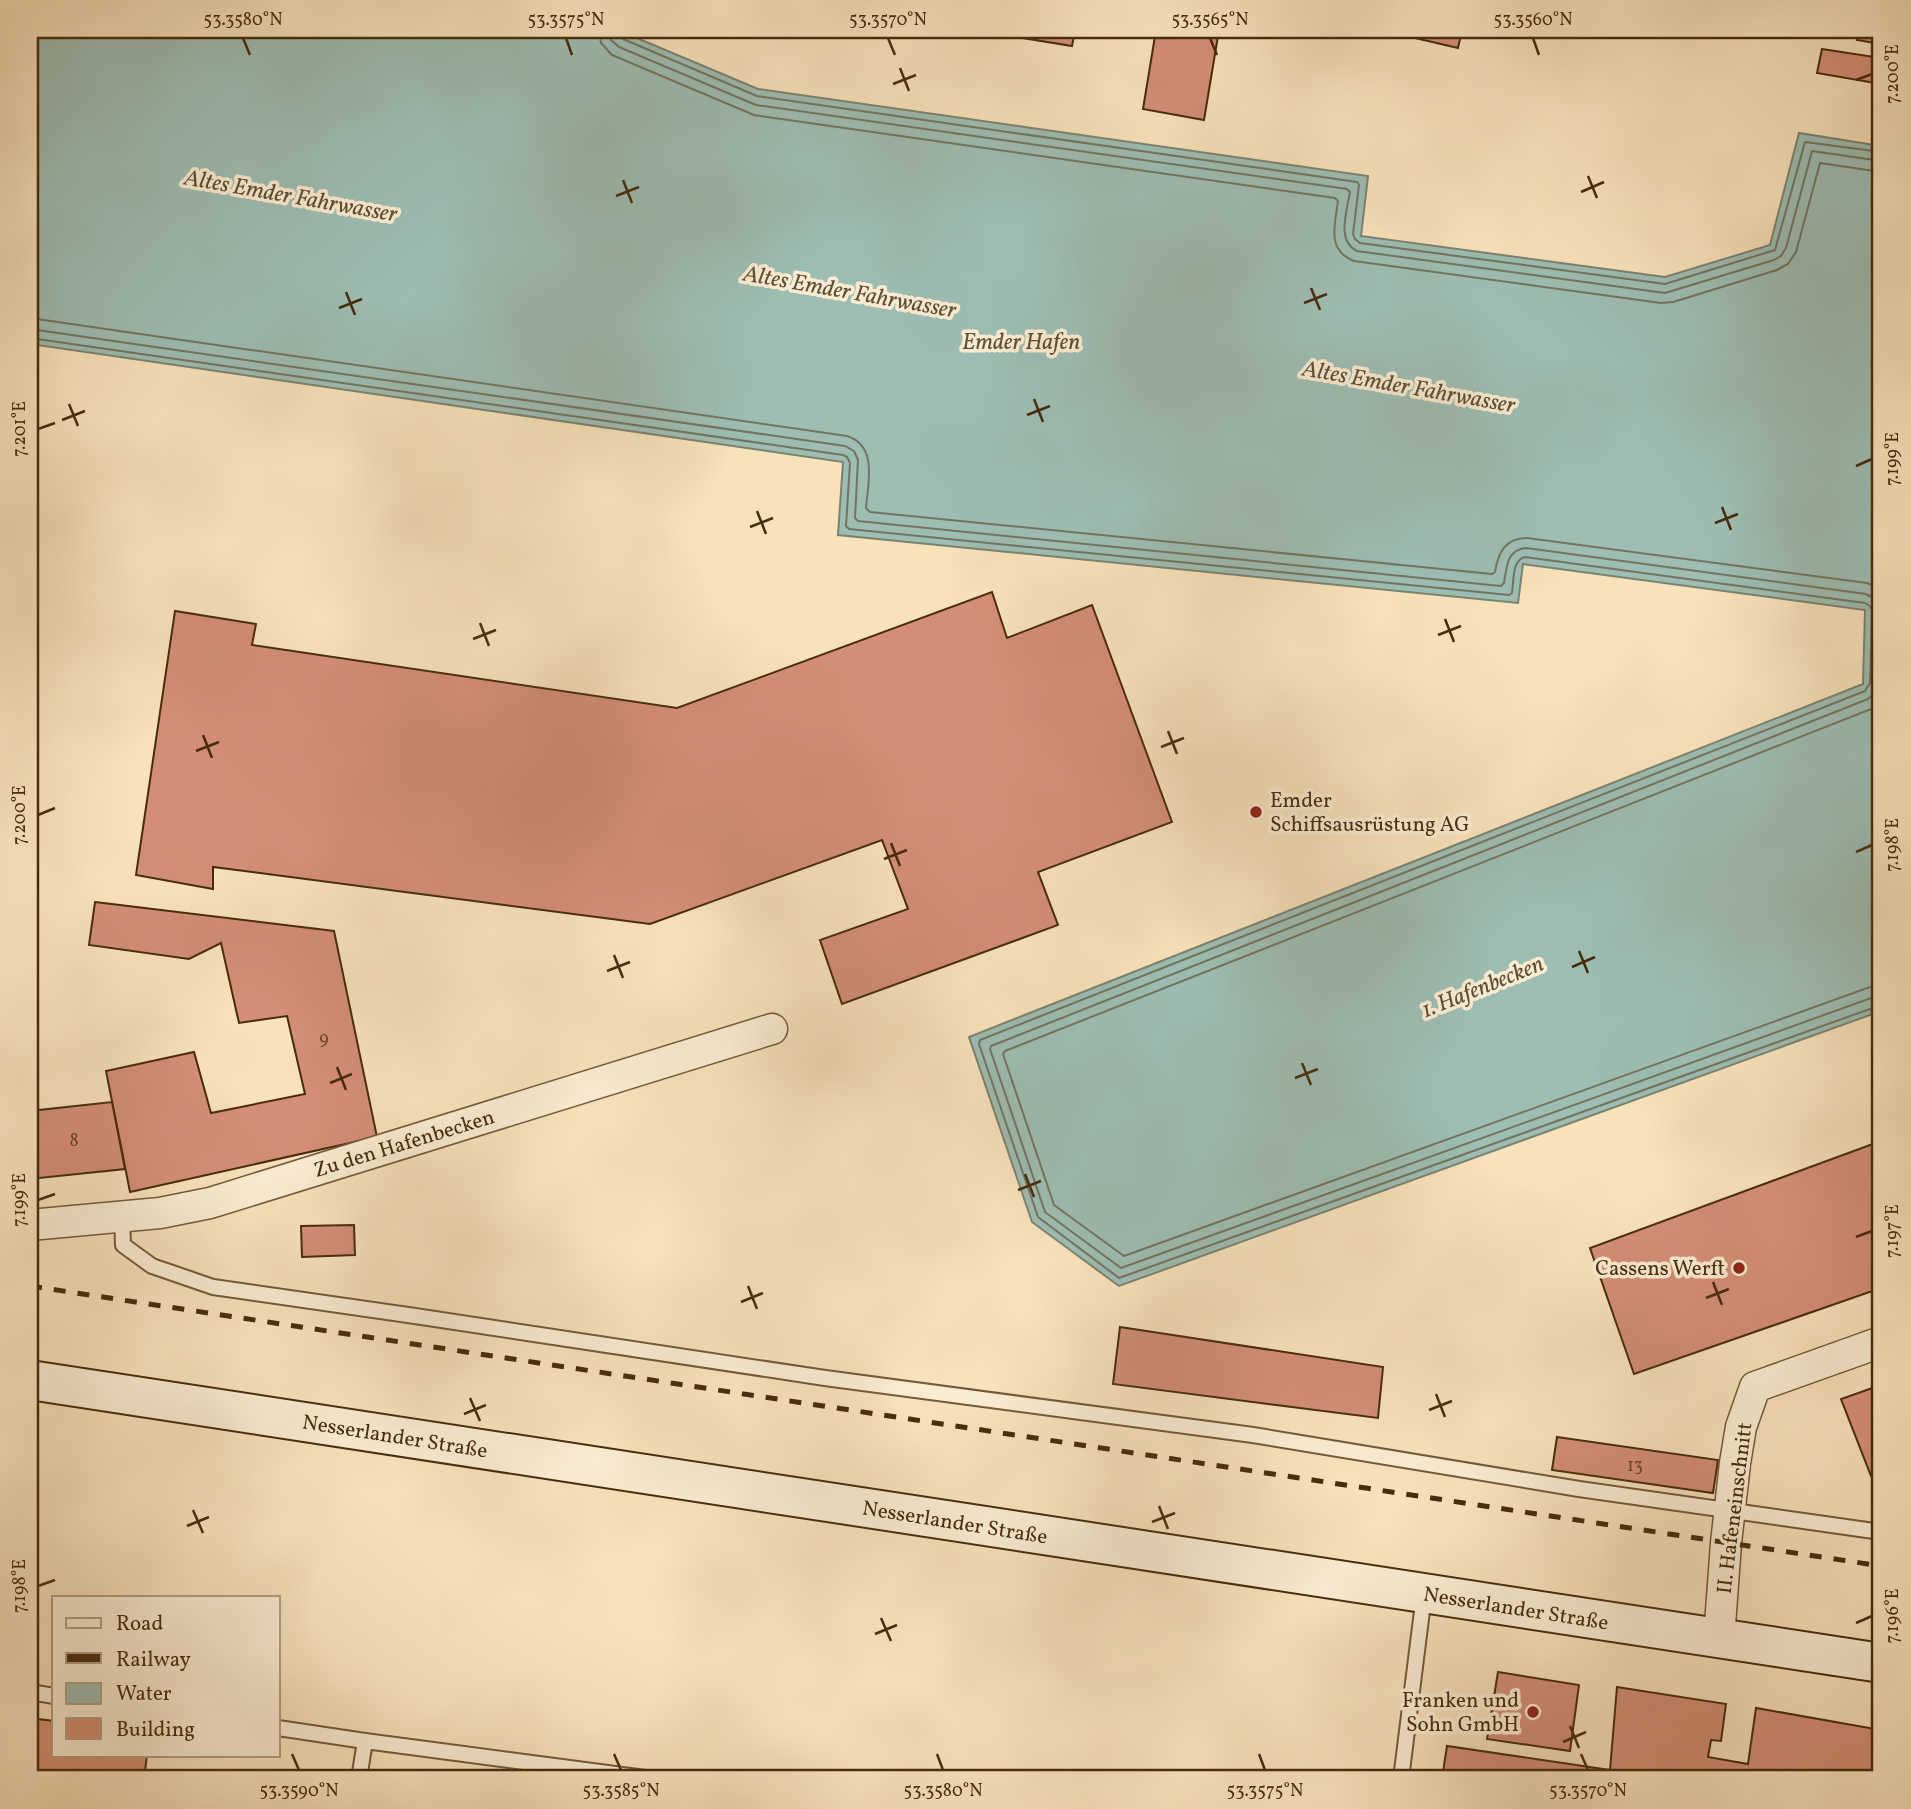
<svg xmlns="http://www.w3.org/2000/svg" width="1911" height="1809" font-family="Vollkorn,serif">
<rect width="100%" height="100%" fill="#f8e2bb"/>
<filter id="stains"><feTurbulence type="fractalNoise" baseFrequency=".00286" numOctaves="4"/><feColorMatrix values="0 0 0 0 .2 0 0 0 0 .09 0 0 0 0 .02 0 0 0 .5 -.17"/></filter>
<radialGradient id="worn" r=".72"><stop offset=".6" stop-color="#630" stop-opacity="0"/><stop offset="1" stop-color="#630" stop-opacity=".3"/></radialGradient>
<polygon fill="#9dbdb3" stroke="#7b8370" stroke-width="2" points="30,30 618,30 758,89 1368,176 1361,236 1665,277 1770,245 1799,133 1881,146 1881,1011 1119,1286 1032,1222 969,1037 1863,684 1865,610 1523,564 1518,603 838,535 843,462 30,344"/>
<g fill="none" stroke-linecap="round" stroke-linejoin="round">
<g stroke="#727460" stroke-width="2">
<path d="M599,30L601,43L612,55L754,115L1335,198L1338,201C1335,225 1326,250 1354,261L1661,303L1673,302L1777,270L1788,264L1796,252L1820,163L1881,172"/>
<path d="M609,30L611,40L619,47L756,105L1347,189L1350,192C1347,211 1336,241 1357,251L1665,293L1774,260L1781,256L1786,248L1812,151L1881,161"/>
<polyline points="618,30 619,35 623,39 757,96 1357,182 1359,185 1353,234 1355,239 1360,243 1665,284 1775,250 1805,142 1881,152"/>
<path d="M30,318L847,436C878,446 868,482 866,508L870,512L1492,574L1495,572C1498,553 1505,538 1527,538L1867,583L1881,590"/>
<path d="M30,329L845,446L854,451L858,460L855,518L858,521L1501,586L1504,583C1507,567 1506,550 1526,548L1866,594L1877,600L1881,611L1879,684L1876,692L1868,699L991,1046L990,1049L1045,1212L1121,1268L1874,997L1881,996"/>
<path d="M30,338L843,455L847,457L850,463L846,526L849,529L1509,595L1512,593C1514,580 1512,560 1525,557L1865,603L1870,606L1872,611L1870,683L1865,691L980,1040L979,1044L1038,1217L1119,1278L1881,1005"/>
<polyline points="1881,702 1871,709 1005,1051 1003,1054 1054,1205 1124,1256 1870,987 1881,986"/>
</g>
</g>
<g fill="#d48e75" stroke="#472c0c" stroke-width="2">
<polygon points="980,30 1075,30 1072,46 980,31"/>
<polygon points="1156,30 1219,30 1204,120 1143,109"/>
<polygon points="1386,30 1462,30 1458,48 1385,31"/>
<polygon points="1859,30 1881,30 1881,44 1857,40"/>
<polygon points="1822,49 1881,58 1881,84 1817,73"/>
<polygon points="992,592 1007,638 1092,605 1172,822 1038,872 1058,925 842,1004 820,940 908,909 882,840 650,924 213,867 213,889 136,875 175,611 256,624 252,645 677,708"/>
<polygon points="95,902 334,931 377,1137 130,1192 106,1071 194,1052 211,1113 305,1094 287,1016 239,1023 221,943 189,959 89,945"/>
<polygon points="112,1102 125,1169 30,1179 30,1111"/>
<polygon points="1881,1141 1881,1288 1634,1374 1590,1248"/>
<polygon points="354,1225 355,1255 302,1257 301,1226"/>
<polygon points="1120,1327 1383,1367 1378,1418 1113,1384"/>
<polygon points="1881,1385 1881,1472 1871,1476 1841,1399"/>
<polygon points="1557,1437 1718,1460 1713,1493 1552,1470"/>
<polygon points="1498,1672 1579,1685 1570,1751 1487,1739"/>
<polygon points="1617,1687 1726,1704 1721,1741 1711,1740 1708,1757 1748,1764 1756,1708 1881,1730 1881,1779 1442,1779 1447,1746 1610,1770"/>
<polygon points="30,1718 54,1721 54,1755 147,1755 144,1779 30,1779"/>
</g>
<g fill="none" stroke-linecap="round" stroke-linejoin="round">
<defs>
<g id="lane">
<polyline points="122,1217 123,1245 152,1266 213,1287 415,1316 825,1378 1253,1435 1579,1489 1881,1532"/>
<polyline points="30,1692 54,1696"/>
<polyline points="278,1728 365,1741"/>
<polyline points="359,1779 365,1741 653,1779"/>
<polyline points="1401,1779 1424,1595"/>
</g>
<g id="street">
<polyline points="30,1225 160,1213 210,1203 772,1029"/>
<polyline points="1719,1639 1726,1543 1735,1463 1741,1427 1755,1387 1881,1342"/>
</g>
<polyline id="secondary" points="30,1380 1881,1663"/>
</defs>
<use href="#lane" stroke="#735a38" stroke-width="18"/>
<use href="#street" stroke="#735a38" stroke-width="33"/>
<use href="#secondary" stroke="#472c0c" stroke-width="42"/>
<use href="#lane" stroke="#faecd3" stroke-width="14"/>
<use href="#street" stroke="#faecd3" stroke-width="30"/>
<use href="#secondary" stroke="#faecd3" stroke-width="38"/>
<polyline stroke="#472c0c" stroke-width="5" stroke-dasharray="12 12" stroke-linecap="butt" points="30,1286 1881,1566"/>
</g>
<path fill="none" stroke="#472c0c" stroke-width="2.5" d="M243,38L250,55M566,38L572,55M888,38L895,55M1210,38L1217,55M1533,38L1539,55M900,68L909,91M1856,80L1872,74M893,84L916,75M1588,176L1597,198M623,180L632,203M1581,192L1604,182M616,196L639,187M1311,288L1320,310M346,292L355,315M1304,303L1327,294M339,308L362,299M1034,399L1043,422M69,404L78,426M1027,415L1050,406M62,420L85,411M38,429L55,423M1856,466L1872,459M1722,507L1731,530M757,511L766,534M1715,523L1738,514M750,527L773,518M1445,619L1454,642M480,623L489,646M1438,635L1461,626M473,639L496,630M1168,731L1177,754M203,735L212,758M1161,747L1184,738M196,751L219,742M38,815L55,808M891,843L900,866M1856,852L1872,845M884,859L907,850M1579,951L1588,973M614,955L623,978M1572,967L1595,957M607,971L630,962M1302,1063L1311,1085M337,1067L346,1090M1295,1078L1318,1069M330,1083L352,1074M1025,1174L1034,1197M1018,1190L1041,1181M38,1200L55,1194M1856,1237L1872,1231M1713,1282L1722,1305M748,1286L757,1309M1706,1298L1729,1289M741,1302L763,1293M1436,1394L1445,1417M470,1398L480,1421M1429,1410L1452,1401M464,1414L486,1405M1159,1506L1168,1529M193,1510L203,1533M1152,1522L1175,1513M187,1526L209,1517M38,1586L55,1580M881,1618L891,1641M1856,1623L1872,1616M875,1634L897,1625M1570,1726L1579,1748M1563,1742L1586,1732M292,1754L299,1770M614,1754L621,1770M937,1754L943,1770M1259,1754L1265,1770M1581,1754L1588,1770"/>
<g fill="#8f2418" stroke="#faecd3" stroke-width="2.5">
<circle cx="1256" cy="812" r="7"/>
<circle cx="1739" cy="1268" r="7"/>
<circle cx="1533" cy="1712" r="7"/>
</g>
<g text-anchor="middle" stroke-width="7" stroke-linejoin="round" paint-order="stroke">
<g font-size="18" fill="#6a4426">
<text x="324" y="1044">9</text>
<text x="74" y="1146">8</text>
<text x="1635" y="1471">13</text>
</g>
<g font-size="21" fill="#472c0c" stroke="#faecd3" text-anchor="end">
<text x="1270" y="807" text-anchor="start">Emder<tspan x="1270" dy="24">Schiffsausrüstung AG</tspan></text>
<text x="1725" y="1275">Cassens Werft</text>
<text x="1519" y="1707">Franken und<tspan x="1519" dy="24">Sohn GmbH</tspan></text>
</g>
<g font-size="21" fill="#472c0c" stroke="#faecd3">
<text transform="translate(404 1143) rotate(-17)" y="7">Zu den Hafenbecken</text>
<text transform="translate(395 1436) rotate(9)" y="7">Nesserlander Straße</text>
<text transform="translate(1734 1508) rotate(-83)" y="7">II. Hafeneinschnitt</text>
<text transform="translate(955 1522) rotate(9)" y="7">Nesserlander Straße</text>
<text transform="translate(1516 1608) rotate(9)" y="7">Nesserlander Straße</text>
</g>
<g font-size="23" font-style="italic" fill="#5c5036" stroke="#faecd3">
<text transform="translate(291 195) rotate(10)" y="8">Altes Emder Fahrwasser</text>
<text transform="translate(850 291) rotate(10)" y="8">Altes Emder Fahrwasser</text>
<text x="1021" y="349">Emder Hafen</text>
<text transform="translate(1409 386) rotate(10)" y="8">Altes Emder Fahrwasser</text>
<text transform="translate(1482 986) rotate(-22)" y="8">1. Hafenbecken</text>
</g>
</g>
<rect width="1911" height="1809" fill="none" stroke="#f8e2bb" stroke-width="77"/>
<rect x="52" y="1596" width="228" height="161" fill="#faecd3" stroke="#b29f83" stroke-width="2"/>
<rect x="66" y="1618" width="35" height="10" fill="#faecd3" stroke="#b29f83" stroke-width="2"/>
<text x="116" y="1630" font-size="21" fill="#472c0c">Road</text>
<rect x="66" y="1653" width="35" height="10" fill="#472c0c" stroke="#b29f83" stroke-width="2"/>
<text x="116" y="1666" font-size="21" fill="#472c0c">Railway</text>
<rect x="66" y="1683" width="35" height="21" fill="#9dbdb3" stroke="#b29f83" stroke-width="2"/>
<text x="116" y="1700" font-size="21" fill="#472c0c">Water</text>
<rect x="66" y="1718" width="35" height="21" fill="#d48e75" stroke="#b29f83" stroke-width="2"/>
<text x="116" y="1736" font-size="21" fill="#472c0c">Building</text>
<rect x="38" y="38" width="1834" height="1732" fill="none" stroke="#472c0c" stroke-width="2.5"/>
<g font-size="18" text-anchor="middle" fill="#472c0c">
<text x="243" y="25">53.3580°N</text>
<text x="566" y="25">53.3575°N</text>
<text x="888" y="25">53.3570°N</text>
<text x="1210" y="25">53.3565°N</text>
<text x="1533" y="25">53.3560°N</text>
<text transform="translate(1892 74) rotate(-90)" y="6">7.200°E</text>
<text transform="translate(19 429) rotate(-90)" y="6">7.201°E</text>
<text transform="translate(1892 459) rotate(-90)" y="6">7.199°E</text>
<text transform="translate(19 815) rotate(-90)" y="6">7.200°E</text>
<text transform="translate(1892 845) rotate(-90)" y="6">7.198°E</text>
<text transform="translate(19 1200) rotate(-90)" y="6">7.199°E</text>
<text transform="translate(1892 1231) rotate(-90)" y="6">7.197°E</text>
<text transform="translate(19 1586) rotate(-90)" y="6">7.198°E</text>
<text transform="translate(1892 1616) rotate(-90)" y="6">7.196°E</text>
<text x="299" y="1796">53.3590°N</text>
<text x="621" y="1796">53.3585°N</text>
<text x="943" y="1796">53.3580°N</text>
<text x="1265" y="1796">53.3575°N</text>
<text x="1588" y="1796">53.3570°N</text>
</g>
<rect width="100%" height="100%" filter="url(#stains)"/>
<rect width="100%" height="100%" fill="url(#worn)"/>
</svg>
